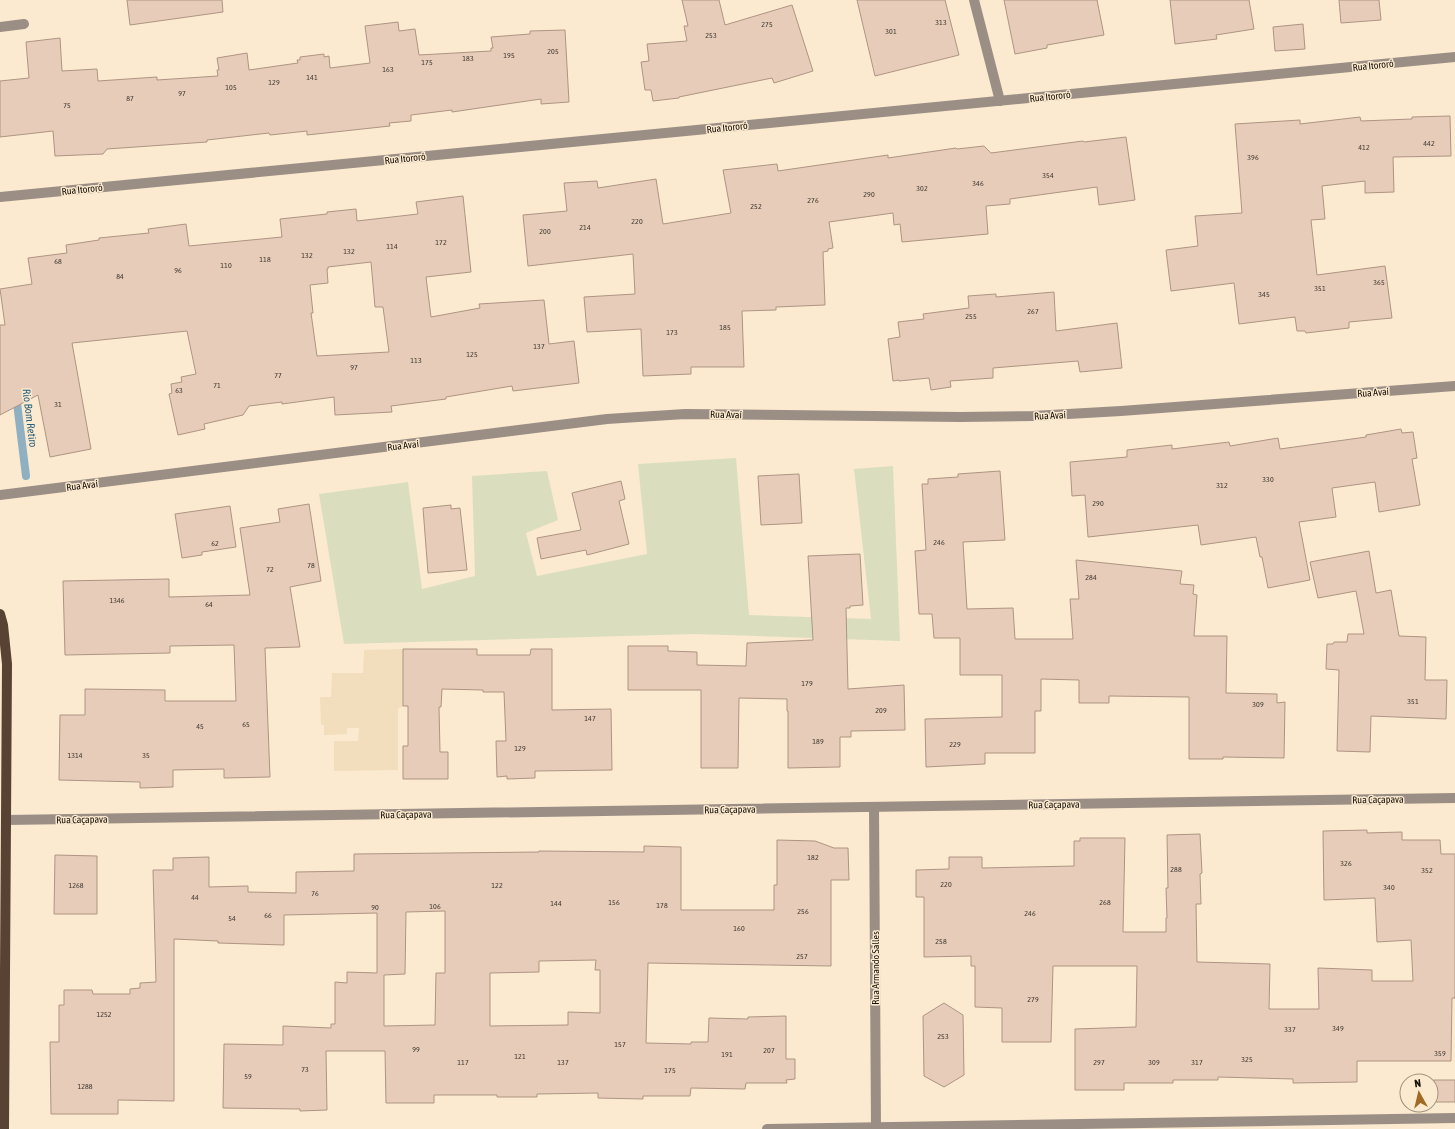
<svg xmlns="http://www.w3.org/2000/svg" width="1455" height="1129" font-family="'Asap Condensed',sans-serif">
<rect width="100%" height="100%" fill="#fbeacf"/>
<polygon fill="#f2debd" points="403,649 403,707 398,708 398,770 334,771 334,741 358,741 359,728 347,728 347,734 324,735 324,725 321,725 320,697 331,697 332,673 363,673 364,650"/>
<polygon fill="#dadebf" points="736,458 749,615 871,619 854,469 893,466 900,641 695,634 344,644 319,494 408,482 422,589 475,576 472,476 547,471 558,520 526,533 537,576 647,554 638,464"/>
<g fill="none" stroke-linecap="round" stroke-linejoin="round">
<polyline stroke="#8fafc3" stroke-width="8" points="16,395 26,476"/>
</g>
<g fill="#e7ccba" stroke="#ae9483" fill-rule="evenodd">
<polygon points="127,0 222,0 223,12 130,25"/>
<polygon points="682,0 719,0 725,25 792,5 813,71 774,83 772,78 679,97 679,98 653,101 651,90 645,90 641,62 649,61 647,44 687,41 684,26 688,26"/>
<polygon points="857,0 945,0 959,55 875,76"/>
<polygon points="1004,0 1097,0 1104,35 1047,45 1047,48 1015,54"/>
<polygon points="1170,0 1249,0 1254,29 1216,35 1217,39 1175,44"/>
<polygon points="1339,0 1379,0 1381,20 1341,23"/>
<polygon points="398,22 399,31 415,29 419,55 491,51 491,48 493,48 491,37 530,34 530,31 565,30 569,102 541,104 541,99 452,112 452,110 411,115 411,121 389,123 390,126 307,135 307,131 270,135 269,133 207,140 207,142 107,149 103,154 55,156 53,131 0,137 0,81 29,78 26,42 60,38 62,71 97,69 98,81 157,77 157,80 218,76 217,70 219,70 217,58 247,53 249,70 298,63 297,60 300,60 300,57 324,54 324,57 329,56 330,68 370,63 365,26"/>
<polygon points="1303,24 1305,49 1275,51 1273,27"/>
<polygon points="1450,116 1451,156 1393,157 1394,192 1365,193 1365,181 1322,186 1325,219 1311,220 1317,275 1385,266 1392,318 1349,322 1349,328 1306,333 1305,331 1297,331 1295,317 1239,324 1234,283 1171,291 1166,250 1198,246 1195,216 1242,213 1235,124 1300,120 1300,124 1360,117 1361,121 1412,119 1412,117"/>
<polygon points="1126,137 1135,200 1099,205 1097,187 1010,199 1010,204 986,206 988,234 902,242 900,224 894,225 893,213 829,222 833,248 828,249 828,251 823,252 825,305 776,307 776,310 742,311 744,367 691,367 691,374 643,376 641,329 587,332 584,297 635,294 633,254 528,266 523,215 567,211 564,183 597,181 598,188 656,179 663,224 731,213 723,170 777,164 778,171 888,155 888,158 956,148 957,149 984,146 991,153 1083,141 1084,142"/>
<path d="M463,196L471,272L426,277L431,317L480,308L479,304L544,300L549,344L574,341L579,383L513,391L512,386L446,397V399L391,406L392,412L335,415L334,397L282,404V402L249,406L243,415L204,424L205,429L178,435L169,394L172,393L171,384L182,382L181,377L196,374L187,331L72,343L91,449L50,457L38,395L0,415V325H5L0,289L32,284L28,258L67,253L66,245L99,240V238L149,233L148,229L186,224L189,246L282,237L280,219L327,214V212L356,209L357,221L418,214L416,202ZM371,262L375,307H383L389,352L317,356L311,313H313L310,285L328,283L327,269H328V267Z"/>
<polygon points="1054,292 1056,331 1117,323 1122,368 1080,372 1078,361 993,368 993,378 950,381 951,387 931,390 929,378 899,381 899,380 893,381 888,339 900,337 898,322 924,319 923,314 969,308 968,296 996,294 996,297"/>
<polygon points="1401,429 1402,433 1413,432 1417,458 1412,459 1420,505 1379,512 1375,482 1332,488 1336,517 1299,522 1310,580 1268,588 1262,557 1260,557 1256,537 1201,545 1198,525 1088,537 1085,495 1072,496 1070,462 1127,457 1127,450 1172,445 1172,449 1229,442 1230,446 1278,438 1280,449 1366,437 1366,435"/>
<polygon points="1000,471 1005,540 963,542 967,609 1013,608 1015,639 1073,639 1070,599 1079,599 1076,560 1182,571 1180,584 1194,585 1193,594 1197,595 1194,636 1227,636 1226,693 1277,694 1277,703 1285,702 1284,758 1223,757 1223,759 1189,759 1189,697 1109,696 1109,703 1079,703 1079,680 1041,679 1041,711 1035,711 1035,753 985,753 985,764 926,767 925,719 1002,717 1002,675 960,675 960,638 934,638 932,614 919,614 915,551 926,550 922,484 928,484 928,479 958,477 958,474"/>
<polygon points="799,474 802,523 761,525 758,476"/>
<polygon points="621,481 625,499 619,501 629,544 587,555 586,550 541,559 537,538 581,530 572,493"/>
<polygon points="309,504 321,581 290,587 300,647 265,648 270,777 224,778 224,769 173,770 173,787 140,788 140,782 59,780 60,715 85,715 85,689 165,690 165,701 236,701 234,645 170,646 170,653 65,655 63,581 169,579 169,597 250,595 240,528 280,522 278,509"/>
<polygon points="451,505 451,509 460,508 467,570 428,573 423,508"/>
<polygon points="230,506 236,547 202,552 202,555 182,558 175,514"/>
<polygon points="1369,551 1376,593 1391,590 1399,636 1426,637 1425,680 1447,680 1446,719 1371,716 1370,752 1337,751 1339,670 1326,669 1327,644 1333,644 1334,642 1347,642 1348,634 1364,634 1356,591 1318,598 1310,562"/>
<polygon points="860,554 863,605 850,606 850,608 846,608 848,689 904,685 905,730 851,731 851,737 840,737 840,767 788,768 788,711 787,711 787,699 739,698 738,768 701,768 701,690 628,690 628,646 668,646 668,651 697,652 697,665 746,666 747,643 813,640 808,556"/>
<polygon points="403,649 477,649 477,655 530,655 531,649 552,649 552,710 611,709 612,770 535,771 535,778 507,779 507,776 497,777 496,741 506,741 504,692 483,692 483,690 442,689 441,707 439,707 440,752 448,752 448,779 403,779 403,746 408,746 408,706 403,706"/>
<polygon points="1367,830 1367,833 1402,832 1402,840 1440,840 1441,854 1455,854 1455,998 1452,998 1451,1061 1357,1061 1357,1082 1293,1083 1293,1079 1218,1077 1218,1080 1173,1080 1173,1083 1124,1083 1124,1090 1075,1090 1075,1029 1136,1027 1137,966 1053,966 1051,1042 1002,1042 1002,1008 975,1007 975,966 971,966 971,956 924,957 924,897 916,897 916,870 949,869 949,857 982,857 982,868 1074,866 1074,841 1080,841 1080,838 1125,838 1123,932 1166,932 1166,918 1167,918 1166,888 1168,888 1167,835 1200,834 1202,873 1200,874 1201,904 1196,904 1197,962 1270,964 1269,1009 1319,1009 1318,968 1372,970 1372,981 1413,981 1411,940 1377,942 1375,898 1324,900 1323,831"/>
<path d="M777,840L815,841L834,848H848L849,880H831V966L648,963L646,1043L691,1044V1042H708L709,1018L748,1019V1017L786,1016V1059H795V1079L786,1080L787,1083H746L745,1089L691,1088L690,1096H643V1099L598,1098V1093L537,1094V1097H497V1095H434V1103H386L385,1051H326L327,1110L300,1111V1109L223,1108L224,1044L283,1045V1026L331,1028V1024H335V982L347,983V972L377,973V913L284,915V945L218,943V941L174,939V1101L118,1100V1114H51L50,1042H59V1005H64V990H92L93,994H130V989L140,988V983L156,982L153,870H173V858L209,857V887L248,886V892L296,893V872L354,871V854L539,852V851L644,852V846L681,847V910H774V885H777ZM445,911V973H436L435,1025L384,1026V975L405,974L406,912ZM596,960L595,970H600V1013L568,1012V1025L490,1026V973L539,972V961Z"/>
<polygon points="55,855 97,856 97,914 54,914"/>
<polygon points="944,1003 963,1015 964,1075 944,1087 924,1076 923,1016"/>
<rect x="1434" y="1080" width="21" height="22"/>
</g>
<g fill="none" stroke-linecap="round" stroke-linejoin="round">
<g stroke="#9b8e85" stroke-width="10">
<polyline points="974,0 1000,101"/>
<polyline points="0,27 24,24"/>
<polyline points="0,197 1455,57"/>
<polyline points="0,495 607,419 685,414 961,417 1033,416 1121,411 1455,386"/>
<polyline points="874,807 876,1129"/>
<polyline points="6,820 1455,798"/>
<polyline points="767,1129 1455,1118"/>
</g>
<polyline stroke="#584233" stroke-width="10" points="0,614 3,625 7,664 4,1129"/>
</g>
<g text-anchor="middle" stroke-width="3" stroke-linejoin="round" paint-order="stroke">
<g font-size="8" fill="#473d32">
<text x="941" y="25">313</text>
<text x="767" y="27">275</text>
<text x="891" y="34">301</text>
<text x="711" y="38">253</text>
<text x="553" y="54">205</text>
<text x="509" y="58">195</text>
<text x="468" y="61">183</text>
<text x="427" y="65">175</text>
<text x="388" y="72">163</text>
<text x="312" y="80">141</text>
<text x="274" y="85">129</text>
<text x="231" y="90">105</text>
<text x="182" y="96">97</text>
<text x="130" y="101">87</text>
<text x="67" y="108">75</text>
<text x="1429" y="146">442</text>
<text x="1364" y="150">412</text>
<text x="1253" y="160">396</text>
<text x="1048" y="178">354</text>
<text x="978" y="186">346</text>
<text x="922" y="191">302</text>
<text x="869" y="197">290</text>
<text x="813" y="203">276</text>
<text x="756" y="209">252</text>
<text x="637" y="224">220</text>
<text x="585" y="230">214</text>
<text x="545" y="234">200</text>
<text x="441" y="245">172</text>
<text x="392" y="249">114</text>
<text x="349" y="254">132</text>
<text x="307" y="258">132</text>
<text x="265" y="262">118</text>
<text x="58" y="264">68</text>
<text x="226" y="268">110</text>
<text x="178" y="273">96</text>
<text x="120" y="279">84</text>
<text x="1379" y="285">365</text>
<text x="1320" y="291">351</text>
<text x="1264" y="297">345</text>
<text x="1033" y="314">267</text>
<text x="971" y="319">255</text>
<text x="725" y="330">185</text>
<text x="672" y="335">173</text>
<text x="539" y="349">137</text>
<text x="472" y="357">125</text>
<text x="416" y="363">113</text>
<text x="354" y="370">97</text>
<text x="278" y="378">77</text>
<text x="217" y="388">71</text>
<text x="179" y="393">63</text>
<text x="58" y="407">31</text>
<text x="1268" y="482">330</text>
<text x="1222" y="488">312</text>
<text x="1098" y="506">290</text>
<text x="939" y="545">246</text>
<text x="215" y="546">62</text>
<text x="311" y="568">78</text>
<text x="270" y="572">72</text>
<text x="1091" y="580">284</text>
<text x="117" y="603">1346</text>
<text x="209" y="607">64</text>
<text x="807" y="686">179</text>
<text x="1413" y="704">351</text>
<text x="1258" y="707">309</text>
<text x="881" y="713">209</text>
<text x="590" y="721">147</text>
<text x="246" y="727">65</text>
<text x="200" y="729">45</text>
<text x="818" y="744">189</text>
<text x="955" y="747">229</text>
<text x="520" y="751">129</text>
<text x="75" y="758">1314</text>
<text x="146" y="758">35</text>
<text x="813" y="860">182</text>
<text x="1346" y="866">326</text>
<text x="1176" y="872">288</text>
<text x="1427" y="873">352</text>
<text x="946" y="887">220</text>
<text x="76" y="888">1268</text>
<text x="497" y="888">122</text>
<text x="1389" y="890">340</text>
<text x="315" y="896">76</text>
<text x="195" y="900">44</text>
<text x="614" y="905">156</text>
<text x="1105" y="905">268</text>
<text x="556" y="906">144</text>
<text x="662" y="908">178</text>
<text x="435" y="909">106</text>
<text x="375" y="910">90</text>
<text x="803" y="914">256</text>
<text x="1030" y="916">246</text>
<text x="268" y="918">66</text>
<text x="232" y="921">54</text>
<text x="739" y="931">160</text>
<text x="941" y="944">258</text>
<text x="802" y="959">257</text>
<text x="1033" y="1002">279</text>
<text x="104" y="1017">1252</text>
<text x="1338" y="1031">349</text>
<text x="1290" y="1032">337</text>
<text x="943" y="1039">253</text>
<text x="620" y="1047">157</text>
<text x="416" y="1052">99</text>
<text x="769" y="1053">207</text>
<text x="1440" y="1056">359</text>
<text x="727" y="1057">191</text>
<text x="520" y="1059">121</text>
<text x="1247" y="1062">325</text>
<text x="463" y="1065">117</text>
<text x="563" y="1065">137</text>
<text x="1099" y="1065">297</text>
<text x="1154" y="1065">309</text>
<text x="1197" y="1065">317</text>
<text x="305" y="1072">73</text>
<text x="670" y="1073">175</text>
<text x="248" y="1079">59</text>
<text x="85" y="1089">1288</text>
</g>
<g font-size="10" fill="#120d05" stroke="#fbeacf">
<text transform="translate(1373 65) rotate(-6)" y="4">Rua Itororó</text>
<text transform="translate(1050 96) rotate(-6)" y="4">Rua Itororó</text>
<text transform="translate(727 127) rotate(-6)" y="4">Rua Itororó</text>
<text transform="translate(405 158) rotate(-6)" y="4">Rua Itororó</text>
<text transform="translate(82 189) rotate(-6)" y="4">Rua Itororó</text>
<text transform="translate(1373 392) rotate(-4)" y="4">Rua Avaí</text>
<text transform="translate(726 414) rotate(1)" y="4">Rua Avaí</text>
<text transform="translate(1050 415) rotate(-3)" y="4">Rua Avaí</text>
<text transform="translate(403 445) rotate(-7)" y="4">Rua Avaí</text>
<text transform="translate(82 485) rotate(-7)" y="4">Rua Avaí</text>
<text transform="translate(1378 799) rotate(-1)" y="4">Rua Caçapava</text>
<text transform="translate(1054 804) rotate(-1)" y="4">Rua Caçapava</text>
<text transform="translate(730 809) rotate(-1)" y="4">Rua Caçapava</text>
<text transform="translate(406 814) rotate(-1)" y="4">Rua Caçapava</text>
<text transform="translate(82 819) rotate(-1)" y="4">Rua Caçapava</text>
<text transform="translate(875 968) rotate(-90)" y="4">Rua Armando Salles</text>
</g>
<g font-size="11" font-style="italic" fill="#265e7c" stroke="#fbeacf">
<text transform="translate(30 418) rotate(83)" y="4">Rio Bom Retiro</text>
</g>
</g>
<g transform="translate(1419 1093) rotate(352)"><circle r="19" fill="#fbeacf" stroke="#9e927e"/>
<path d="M0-3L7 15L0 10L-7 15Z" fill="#a06924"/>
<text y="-6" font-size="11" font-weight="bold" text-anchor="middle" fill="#120d05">N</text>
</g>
</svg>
